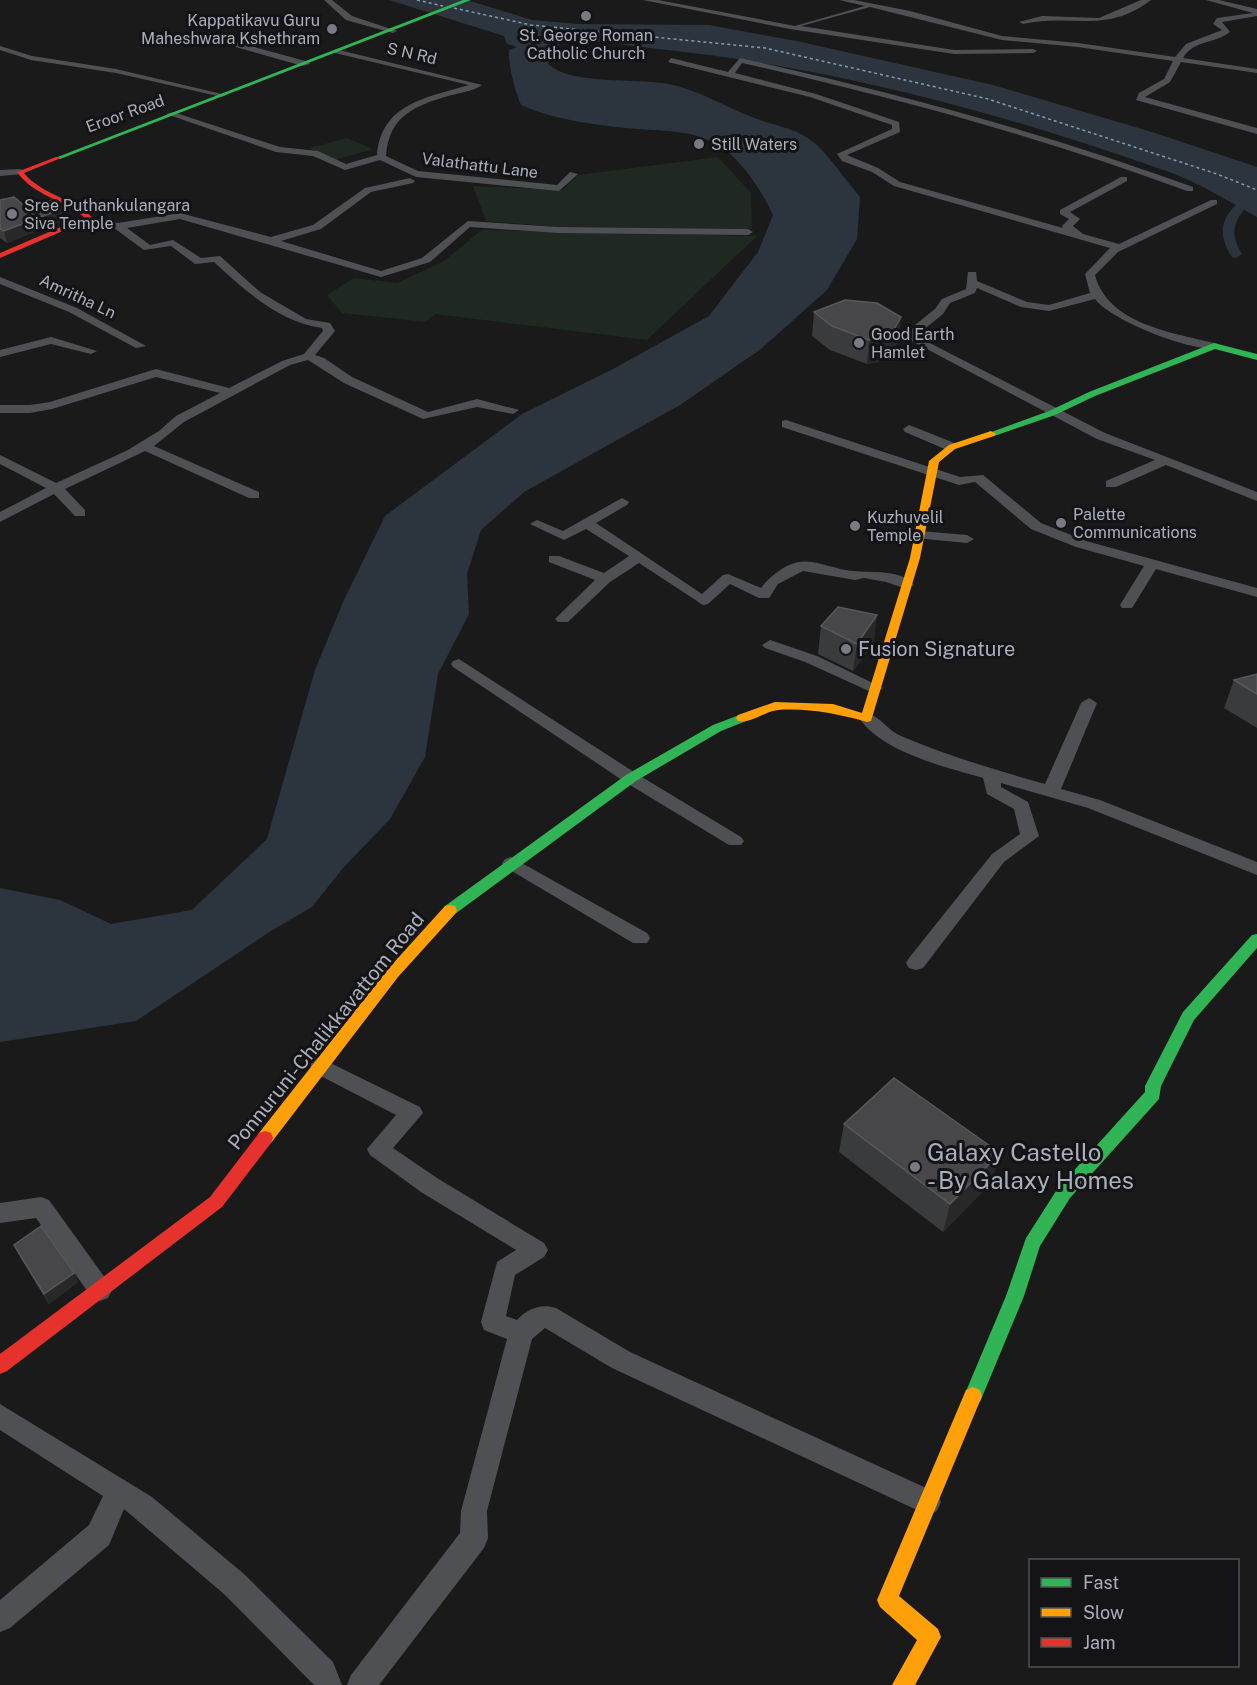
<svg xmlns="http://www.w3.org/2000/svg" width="1257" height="1685" font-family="'Public Sans',sans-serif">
<rect width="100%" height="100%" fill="#1a1a1b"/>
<g fill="#202822">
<polygon points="347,138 373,149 335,160 309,148"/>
<polygon points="718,157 751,193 752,229 559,227 486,221 473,186 563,190 578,175"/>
<polygon points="482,230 757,236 647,340 435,314 426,322 342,313 327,295 354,278 397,283 444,261"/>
</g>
<path fill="#2c353e" d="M389,0H467L532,20L579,24L709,25L801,42L993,85L1152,132L1257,167V217C1230,202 1201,184 1172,173C1006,114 834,67 658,49C634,47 585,37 563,43C554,45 552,57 548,64C570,85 636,78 668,84C700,90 727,108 757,119C780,127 801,129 819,147C834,162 846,181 860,197L857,239L827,290L761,349L680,405L524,492L481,530L467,574L469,614L438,674L425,757L390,819L343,868L312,907L271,931L136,1021L0,1042V888L60,900L111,924L192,910L267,839L315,670L343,602L385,516L522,414L613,369L709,316L758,252L773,215C762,192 743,161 721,147C695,130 666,131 637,129C597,125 557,121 521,105C515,90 508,66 509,50L517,47L507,44L504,36Z"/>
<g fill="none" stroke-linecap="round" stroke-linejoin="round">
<path fill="#2c353e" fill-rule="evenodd" d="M1237,204L1247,206C1233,223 1230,234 1242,254L1236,258L1232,257C1219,237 1219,220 1237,204Z"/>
<g stroke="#829bb7" stroke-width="1.5" stroke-dasharray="3 3" stroke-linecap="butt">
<polyline points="417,0 443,6"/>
<polyline points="454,8 531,25 765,48 988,99 1217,174 1257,190"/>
</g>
<g fill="#4e5054" fill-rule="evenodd">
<polygon points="324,0 332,0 352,16 397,31 393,33 346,20"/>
<path d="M643,0H658L795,26L865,6L839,0H854L910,11L1002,36L1078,43L1175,57L1186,44L1222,30L1213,24L1217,18L1253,13L1206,0H1219L1257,9V16L1222,22L1230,32C1215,44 1193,40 1183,58L1257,69V73L1181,62L1170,82L1145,97L1257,128V134L1136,100L1139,93L1164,79L1173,61L1078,47L1002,40L870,7L801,26L954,50L1033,49L1037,51L1033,53L954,54L790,29Z"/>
<path d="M1141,0H1151C1105,35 1071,13 1023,24L1019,22L1042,16L1099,18Z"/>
<polygon points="203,33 309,62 310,64 303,66 200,37"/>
<polygon points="0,46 32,56 116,69 226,95 222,97 116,73 31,60 0,50"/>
<path d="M335,49L482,85C475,90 465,92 456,94C419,104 389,113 386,156L418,171L557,185L570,172L578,174L559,191L416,177L380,160L345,170L313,156L276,152L166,114L173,112L280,147L318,151L346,164L377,155C382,103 426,98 469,85L335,53Z"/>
<path d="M671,58L728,72L740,58C894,92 1045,133 1193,187V191H1187C1041,137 893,97 742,63L735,73L816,94L899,122L900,132L847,155L878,168L900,182L1063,228L1062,226L1069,219L1060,214V210L1121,177H1127V181L1070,212L1080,219L1073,226L1083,234L1119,244L1211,200H1217V204L1118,252L1095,275C1108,325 1175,333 1218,344V348C1193,353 1110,320 1095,299L1049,311L1021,307L977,288L975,293L950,303L943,314L923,330L918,337L1105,433L1257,492V501L1166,465L1116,487H1106V481L1155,460L1097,439L906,338L915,325L935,309L942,299L966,289L968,272H976L977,281L1027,302L1049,305L1090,293L1085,274L1110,248L894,186L872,172L842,161L837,154L892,129V125L810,97L668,62Z"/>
<polygon points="20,169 23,170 23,174 0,176 0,170"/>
<path d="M410,178L415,181L413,183L371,192L321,229L281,241L381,271L422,258L468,221L558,227L748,229L753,232L748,235L558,233L470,227L430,262L381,277L180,219L127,228L150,245L173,240L201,258L220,256L260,292L306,319L330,323L335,331L315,355L324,358L352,377L428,412L477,399L519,410L513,414L477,407L423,419L344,383L308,360L290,365L184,422L154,446L259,492V498H249L145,451L65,489L85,510V516H75L54,494L0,522V512L46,488L0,464V455L56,483L128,450L159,431L176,416L220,393L156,377L52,409L30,413H0V405H30L50,402L156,369L229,388L282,361L304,354L323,331L322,328C278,322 245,290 214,262L195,264L171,246L144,250L114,228L86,220V216L118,223L180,213L271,237L313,225L365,188Z"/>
<polygon points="0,277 77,308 146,346 136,348 69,312 0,284"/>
<polygon points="51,337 97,351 91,354 51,344 0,357 0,350"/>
<polygon points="786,420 960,477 983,475 1041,523 1086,541 1257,588 1257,597 1156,569 1132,608 1122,608 1120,605 1144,566 1076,547 1031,529 975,482 959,485 782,427 782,421"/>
<polygon points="909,425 957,444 958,447 952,451 947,450 905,432 903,429"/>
<path d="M622,498L629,502L627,505L596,523L702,594L723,575L728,574L761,588C769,577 784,565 798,562C815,559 836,570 853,571C871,573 901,569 914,585L907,589L886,582L864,578L855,580L803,571L778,584L769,598H759L730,584L708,604L703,605L639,563L610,582L568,622H558L555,619L558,616L595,580L549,562V556H559L604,573L629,556L586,529L564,540L530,524L537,520L563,531Z"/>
<polygon points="920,531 967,535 974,539 967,543 915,538 913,535"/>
<polygon points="770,640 817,656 883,688 875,693 869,691 805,662 765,648 762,645"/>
<polygon points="459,659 637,774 741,837 744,841 741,845 729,845 625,782 453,667 451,664 453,661"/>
<path d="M1089,698L1097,703L1061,789L1100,800L1257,862V875L1088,808L1001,783V787L1028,802L1039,836L1004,862L923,968L916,970L909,968L906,963L909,958L992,854L1020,834L1014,809L987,794L983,778C945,767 882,752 859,718L867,713C880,716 888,731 901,736C948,756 996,770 1045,784L1081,703Z"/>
<polygon points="511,857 647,933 650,938 647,943 633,943 505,867 502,863 505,859"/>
<path d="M320,1058L420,1107L423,1113L393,1148L437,1178L544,1243L548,1250L544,1257L515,1275L506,1316L517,1320C527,1309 541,1303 556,1308L630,1352L937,1493L941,1502L937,1511L928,1515L919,1511L612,1368L545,1328L532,1339L487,1511L488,1538L484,1548L379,1685H347L351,1675L460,1533L461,1511L507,1339L484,1330L481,1322L497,1262L516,1250L421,1192L370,1155L367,1149L396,1115L313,1072L310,1066L313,1060Z"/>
<polygon points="41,1197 49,1200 108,1282 112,1290 108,1298 100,1301 92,1298 36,1218 0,1223 0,1203"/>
<polygon points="0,1404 152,1497 244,1574 333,1662 342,1685 314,1685 224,1594 124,1509 109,1545 10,1628 0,1632 0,1600 89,1525 103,1496 0,1430"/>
</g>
<g fill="#30b455" fill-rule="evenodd">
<polygon points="463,0 471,0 60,159 55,158"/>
<polygon points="1214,343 1257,354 1257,360 1215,349 1095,396 1055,415 994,436 986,434 1049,411 1089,392"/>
<polygon points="742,714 746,715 748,718 746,721 721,731 636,781 455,914 445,914 443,910 445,906 626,775 713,725"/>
<polygon points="1257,934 1257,948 1194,1020 1161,1086 1159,1099 1070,1198 1040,1246 1024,1296 980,1402 973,1405 966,1402 964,1396 1006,1296 1026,1238 1058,1188 1145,1092 1145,1086 1183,1012 1252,935"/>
</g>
<g fill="#ff9f0a" fill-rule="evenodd">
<path d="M991,431L996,434L994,436L955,449L939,462L920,558L871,721L867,722C838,714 809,708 778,710C765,711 751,724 738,721L736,718L738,715L775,702L833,704L862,713L910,558L929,461L949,445Z"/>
<polygon points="450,905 455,906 457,910 455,914 398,977 271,1143 265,1145 259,1143 257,1138 259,1133 388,969 445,906"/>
<polygon points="973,1387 980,1390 982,1396 899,1596 938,1629 941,1637 915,1685 892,1685 917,1640 880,1607 877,1600 966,1390"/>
</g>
<g fill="#e5322d" fill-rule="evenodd">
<path d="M56,157L61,158L24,173C42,195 73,198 93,218L0,258V253L84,217C63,199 34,196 17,172Z"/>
<polygon points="265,1131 271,1133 273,1138 271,1143 222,1207 7,1371 0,1374 0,1354 210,1197 259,1133"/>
</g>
</g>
<g fill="#3a3b3d">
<polygon points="0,200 26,207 67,219 7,243 0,238"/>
<polygon points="814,312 901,317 898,341 890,356 879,362 867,364 830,350 812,336"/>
<polygon points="821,626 874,643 853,671 818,654"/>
<polygon points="1257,674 1257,728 1224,708 1234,680"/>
<polygon points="844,1124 992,1182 943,1232 839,1152"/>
<polygon points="14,1245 74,1273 78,1282 49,1304 19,1255"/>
</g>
<g fill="#282829">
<polygon points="64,208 67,219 7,243 4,231"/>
<polygon points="901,317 898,341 890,356 879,362 867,364 869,340"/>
<polygon points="877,615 874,643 853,671 857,644"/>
<polygon points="1000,1153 992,1182 943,1232 950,1204"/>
<polygon points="74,1273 78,1282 49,1304 44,1294"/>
</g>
<g fill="#47474a" stroke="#56585c" stroke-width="1.5">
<polygon points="14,197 26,207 52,200 64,208 4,231 0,229 0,200"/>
<polygon points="845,300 877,303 901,317 893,331 882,338 869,340 832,326 814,312"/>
<polygon points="838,607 877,615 857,644 821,626"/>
<polygon points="1257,674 1257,694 1234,680"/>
<polygon points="894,1078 1000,1153 950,1204 844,1124"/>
<polygon points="41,1226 74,1273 44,1294 14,1245"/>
</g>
<g fill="#787b84" stroke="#141417" stroke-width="2">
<circle cx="586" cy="16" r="6"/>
<circle cx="332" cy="29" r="6"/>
<circle cx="699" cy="144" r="6"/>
<circle cx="12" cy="214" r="6"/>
<circle cx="859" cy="343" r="6"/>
<circle cx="1061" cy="523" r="6"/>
<circle cx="855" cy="526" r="6"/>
<circle cx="846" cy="649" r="6"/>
<circle cx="915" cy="1167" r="6"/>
</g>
<g text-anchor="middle" stroke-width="6" stroke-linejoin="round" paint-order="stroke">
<g font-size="16" fill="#abafbc" stroke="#141417" text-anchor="start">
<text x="320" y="26" text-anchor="end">Kappatikavu Guru<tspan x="320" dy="18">Maheshwara Kshethram</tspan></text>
<text x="586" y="41" text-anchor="middle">St. George Roman<tspan x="586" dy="18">Catholic Church</tspan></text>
<text x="711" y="150">Still Waters</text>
<text x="24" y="211">Sree Puthankulangara<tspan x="24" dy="18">Siva Temple</tspan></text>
<text x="871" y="340">Good Earth<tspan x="871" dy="18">Hamlet</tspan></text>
<text x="1073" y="520">Palette<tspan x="1073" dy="18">Communications</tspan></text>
<text x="867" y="523">Kuzhuvelil<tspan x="867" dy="18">Temple</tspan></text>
</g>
<g font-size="16" fill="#abafbc" stroke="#141417">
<text transform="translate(412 53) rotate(13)" y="6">S N Rd</text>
<text transform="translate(125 113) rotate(-20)" y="6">Eroor Road</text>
<text transform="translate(480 165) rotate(7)" y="6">Valathattu Lane</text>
<text transform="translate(78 296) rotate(25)" y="6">Amritha Ln</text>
</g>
<g font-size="20" fill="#abafbc" stroke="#141417" text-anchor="start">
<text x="858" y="656">Fusion Signature</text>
</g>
<g font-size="20" fill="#abafbc" stroke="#141417">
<text transform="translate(326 1031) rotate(-51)" y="7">Ponnuruni-Chalikkavattom Road</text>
</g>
<g font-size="24" fill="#abafbc" stroke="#141417" text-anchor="start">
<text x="927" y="1161">Galaxy Castello<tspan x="927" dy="28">- By Galaxy Homes</tspan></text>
</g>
</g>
<rect x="1029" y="1559" width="210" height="108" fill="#141417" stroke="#505259" stroke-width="1.5"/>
<rect x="1041" y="1578" width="30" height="9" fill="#30b455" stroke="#505259" stroke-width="1.5"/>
<text x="1083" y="1589" font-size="18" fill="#abafbc">Fast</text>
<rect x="1041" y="1608" width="30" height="9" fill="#ff9f0a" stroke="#505259" stroke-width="1.5"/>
<text x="1083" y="1619" font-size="18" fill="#abafbc">Slow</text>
<rect x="1041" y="1638" width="30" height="9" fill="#e5322d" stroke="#505259" stroke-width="1.5"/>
<text x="1083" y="1649" font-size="18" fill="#abafbc">Jam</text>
</svg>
